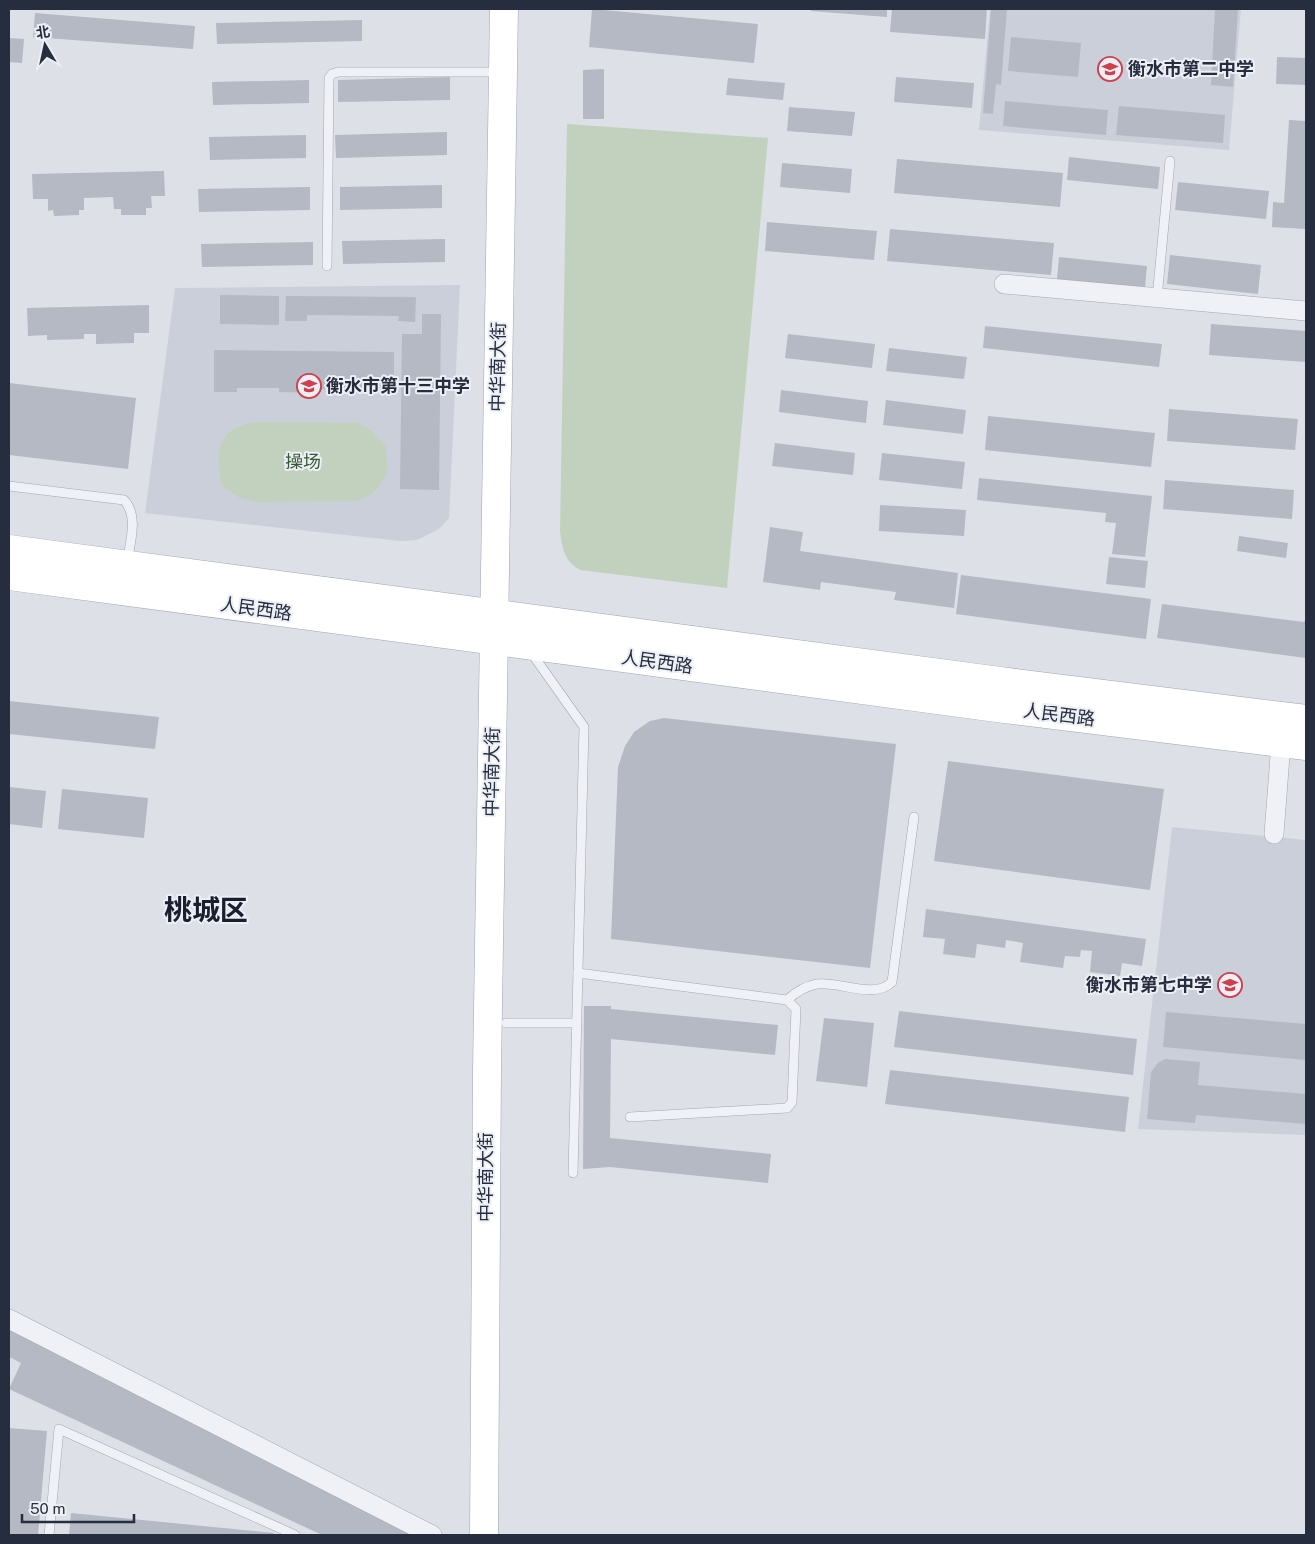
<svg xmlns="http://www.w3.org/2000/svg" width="1315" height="1544" font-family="'Public Sans','Noto Sans SC',sans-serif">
<rect width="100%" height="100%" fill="#dde0e7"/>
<g fill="#cbcfd9">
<polygon points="990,9 1241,9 1229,150 979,130"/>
<polygon points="460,285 449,518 439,529 417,540 401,541 145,513 175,288"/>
<polygon points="1172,827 1306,840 1306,1135 1138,1129"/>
</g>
<g fill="#c2d1be">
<path d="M567,124L768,138L727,588L580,570C564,561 562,548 560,531Z"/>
<path d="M258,422L358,423L370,430L386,447L387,473L378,488L369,496L356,501L255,502L238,497L222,485C214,451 218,426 258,422Z"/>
</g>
<g fill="#b4b9c4">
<polygon points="592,9 758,24 754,63 589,47"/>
<polygon points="811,9 887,9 887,17 811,11"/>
<polygon points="892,9 987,9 985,39 890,32"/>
<polygon points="991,9 1007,9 1001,85 996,84 993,114 983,113"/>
<polygon points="1215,9 1238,9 1233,87 1211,85"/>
<polygon points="35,13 195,26 193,49 33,37"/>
<polygon points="362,20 362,41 217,44 216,23"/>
<polygon points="1011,37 1081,43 1078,77 1008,71"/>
<polygon points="9,38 24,39 22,63 9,62"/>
<polygon points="1277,57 1306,58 1306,85 1276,84"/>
<polygon points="604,69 604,119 583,119 583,70"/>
<polygon points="450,77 450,100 338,102 338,80"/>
<polygon points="896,77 974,83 972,108 894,102"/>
<polygon points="728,78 785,83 783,100 726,95"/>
<polygon points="309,80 309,103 213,105 212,82"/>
<polygon points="1005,101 1108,110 1106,135 1003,126"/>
<polygon points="1119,106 1225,115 1223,143 1116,135"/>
<polygon points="789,107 855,112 852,136 787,131"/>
<polygon points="1289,120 1306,121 1306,229 1272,227 1273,202 1284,203"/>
<polygon points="447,132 447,155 336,158 335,135"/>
<polygon points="306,135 306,158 210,160 209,137"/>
<polygon points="1069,157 1160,167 1158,189 1067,180"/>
<polygon points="897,159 1063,173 1060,207 894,193"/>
<polygon points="782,163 852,169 850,193 780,187"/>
<polygon points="164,171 165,196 151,196 152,208 146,208 146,215 121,215 121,209 114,209 113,197 84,198 84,210 79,210 79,215 54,216 53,210 48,211 48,199 33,199 32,174"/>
<polygon points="1178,182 1269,191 1266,219 1175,210"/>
<polygon points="442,185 442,208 340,210 340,187"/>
<polygon points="310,187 310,210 199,212 198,189"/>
<polygon points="767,222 877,231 874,260 765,251"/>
<polygon points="890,229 1054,243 1051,275 887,261"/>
<polygon points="445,239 445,262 343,264 342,241"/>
<polygon points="313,242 313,265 202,267 201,244"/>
<polygon points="1170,255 1261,265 1258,294 1167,284"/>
<polygon points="1059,257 1147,266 1145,288 1057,279"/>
<polygon points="220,295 279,296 279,325 220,324"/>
<polygon points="286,296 416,297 415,322 398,321 399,316 307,315 307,321 285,321"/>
<polygon points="149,305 149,333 134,333 134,343 96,344 96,334 84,334 84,339 47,340 47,335 28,336 27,308"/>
<polygon points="422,314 441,314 439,490 400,489 402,334 422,334"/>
<polygon points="1211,324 1306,331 1306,362 1209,355"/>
<polygon points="985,326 1162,344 1159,367 983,348"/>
<polygon points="788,334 875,344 872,368 785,358"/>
<polygon points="889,348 967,357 964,379 886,371"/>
<polygon points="214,350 394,352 394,393 368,393 368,389 320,389 320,393 279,392 279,388 237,388 237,392 214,392"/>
<polygon points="9,383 136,398 128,469 9,455"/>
<polygon points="781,390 868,401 866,423 779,412"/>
<polygon points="886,400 966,410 963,434 883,425"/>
<polygon points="1169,409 1298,419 1295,450 1167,441"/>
<polygon points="988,416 1155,433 1151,467 985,450"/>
<polygon points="775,443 855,453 853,475 772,466"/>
<polygon points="882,453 965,462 962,489 879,480"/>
<polygon points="979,478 1152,496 1145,557 1112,554 1116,523 1105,522 1106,513 977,500"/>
<polygon points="1165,480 1294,490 1292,519 1163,509"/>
<polygon points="880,505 966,510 964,536 879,531"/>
<polygon points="770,527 803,532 800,551 958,573 954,608 894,600 896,592 821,582 820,590 763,582"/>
<polygon points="1239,536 1288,543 1286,558 1237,551"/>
<polygon points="1109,557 1148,561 1145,588 1106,584"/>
<polygon points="961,575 1151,599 1146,639 956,614"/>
<polygon points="1162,604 1304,622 1306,619 1306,658 1157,638"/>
<polygon points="9,701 159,717 155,749 9,734"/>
<polygon points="664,718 896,744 870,968 611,939 618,767 625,746 634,732 650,721"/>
<polygon points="948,761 1164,789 1150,890 934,861"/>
<polygon points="9,787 46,791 42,828 9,824"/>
<polygon points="62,789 148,798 144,838 58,829"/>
<polygon points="926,909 1146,939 1142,966 1122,963 1120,976 1090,972 1092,951 1081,950 1080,957 1065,956 1063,968 1020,962 1023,943 1006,940 1005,948 977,944 975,958 943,954 945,939 923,937"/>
<polygon points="584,1006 611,1006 611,1009 778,1025 775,1055 611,1039 610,1138 771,1154 768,1183 610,1167 583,1169"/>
<polygon points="899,1011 1137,1039 1133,1075 894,1047"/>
<polygon points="1166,1012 1306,1024 1306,1060 1163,1047"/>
<polygon points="824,1018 874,1023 867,1087 816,1081"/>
<polygon points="1165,1059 1200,1062 1198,1085 1306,1094 1306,1124 1196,1115 1195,1123 1147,1119 1151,1072 1158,1063"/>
<polygon points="890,1070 1129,1097 1125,1132 885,1104"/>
<polygon points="9,1330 425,1535 322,1535 9,1389 21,1363 9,1357"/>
<polygon points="9,1428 47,1431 38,1535 9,1535"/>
<polygon points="71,1513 274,1533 273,1535 69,1535"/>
</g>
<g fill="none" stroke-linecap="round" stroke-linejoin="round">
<defs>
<g id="lane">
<polyline points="327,266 329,78 332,74 338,72 500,72"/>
<polyline points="1157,298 1170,161"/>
<path d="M9,486L124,500C139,516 130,542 127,563"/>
<polyline points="530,651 584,727 573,1173"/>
<polyline points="578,973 787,1000 796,1009 792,1102 787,1108 630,1117"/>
<path d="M787,1000C796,992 805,986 817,984C840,981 874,1000 892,982L914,817"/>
<polyline points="506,1023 577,1023"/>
<polyline points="49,1535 59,1429 295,1535"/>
</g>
<g id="street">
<polyline points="1004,284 1306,311"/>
<polyline points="1274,834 1281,743"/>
<polyline points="9,1319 432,1535"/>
</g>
<g id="primary">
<polyline points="9,549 1000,681 1306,719"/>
<polyline points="9,576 997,708 1306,746"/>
<polyline points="484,1535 487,1070 504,9"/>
</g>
</defs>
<use href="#lane" stroke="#a2a7b1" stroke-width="10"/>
<use href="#street" stroke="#a2a7b1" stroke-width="20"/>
<use href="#primary" stroke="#9ca4b3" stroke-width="29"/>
<use href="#lane" stroke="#f0f1f6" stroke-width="9"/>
<use href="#street" stroke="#f0f1f6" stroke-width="19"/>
<use href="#primary" stroke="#fff" stroke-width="28"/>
</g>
<defs>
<symbol id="school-ring" viewBox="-11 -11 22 22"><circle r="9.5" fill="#eceff5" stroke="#cf3f4c" stroke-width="1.5"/><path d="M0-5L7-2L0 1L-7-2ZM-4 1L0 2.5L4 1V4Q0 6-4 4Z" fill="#cf3f4c"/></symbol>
</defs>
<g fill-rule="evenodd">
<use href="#school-ring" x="1096" y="55" width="28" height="28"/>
<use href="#school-ring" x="295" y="372" width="28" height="28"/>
<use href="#school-ring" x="1216" y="971" width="28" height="28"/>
</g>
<g text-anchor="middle" stroke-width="4" stroke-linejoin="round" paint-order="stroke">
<g font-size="18" font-weight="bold" fill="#262d3e" stroke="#eceff5" text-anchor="start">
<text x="1128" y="75">衡水市第二中学</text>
<text x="326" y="392">衡水市第十三中学</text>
<text x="1212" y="991" text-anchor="end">衡水市第七中学</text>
</g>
<g font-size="18" fill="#262d3e" stroke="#eceff5">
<text transform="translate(498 367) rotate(-89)" y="6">中华南大街</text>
<text transform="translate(256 609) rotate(8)" y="6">人民西路</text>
<text transform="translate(657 662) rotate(8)" y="6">人民西路</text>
<text transform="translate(1059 715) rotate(7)" y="6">人民西路</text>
<text transform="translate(492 772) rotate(-89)" y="6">中华南大街</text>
<text transform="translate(486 1177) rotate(-90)" y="6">中华南大街</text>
</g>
<g font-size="18" fill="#385a34" stroke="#eceff5">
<text x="303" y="468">操场</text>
</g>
<g font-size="28" font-weight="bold" fill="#191f2f" stroke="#eceff5">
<text x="206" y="920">桃城区</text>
</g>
</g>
<rect width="1315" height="1544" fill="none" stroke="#262d3e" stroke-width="20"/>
<g transform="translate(45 45) rotate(351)" stroke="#eceff5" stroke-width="4" paint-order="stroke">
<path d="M0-4L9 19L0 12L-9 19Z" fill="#262d3e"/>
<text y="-8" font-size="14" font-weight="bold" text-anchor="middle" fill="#262d3e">北</text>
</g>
<path d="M22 1514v8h112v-8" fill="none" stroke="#262d3e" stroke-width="2.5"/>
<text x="30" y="1514" font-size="15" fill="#262d3e" stroke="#eceff5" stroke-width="4" paint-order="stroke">50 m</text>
</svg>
